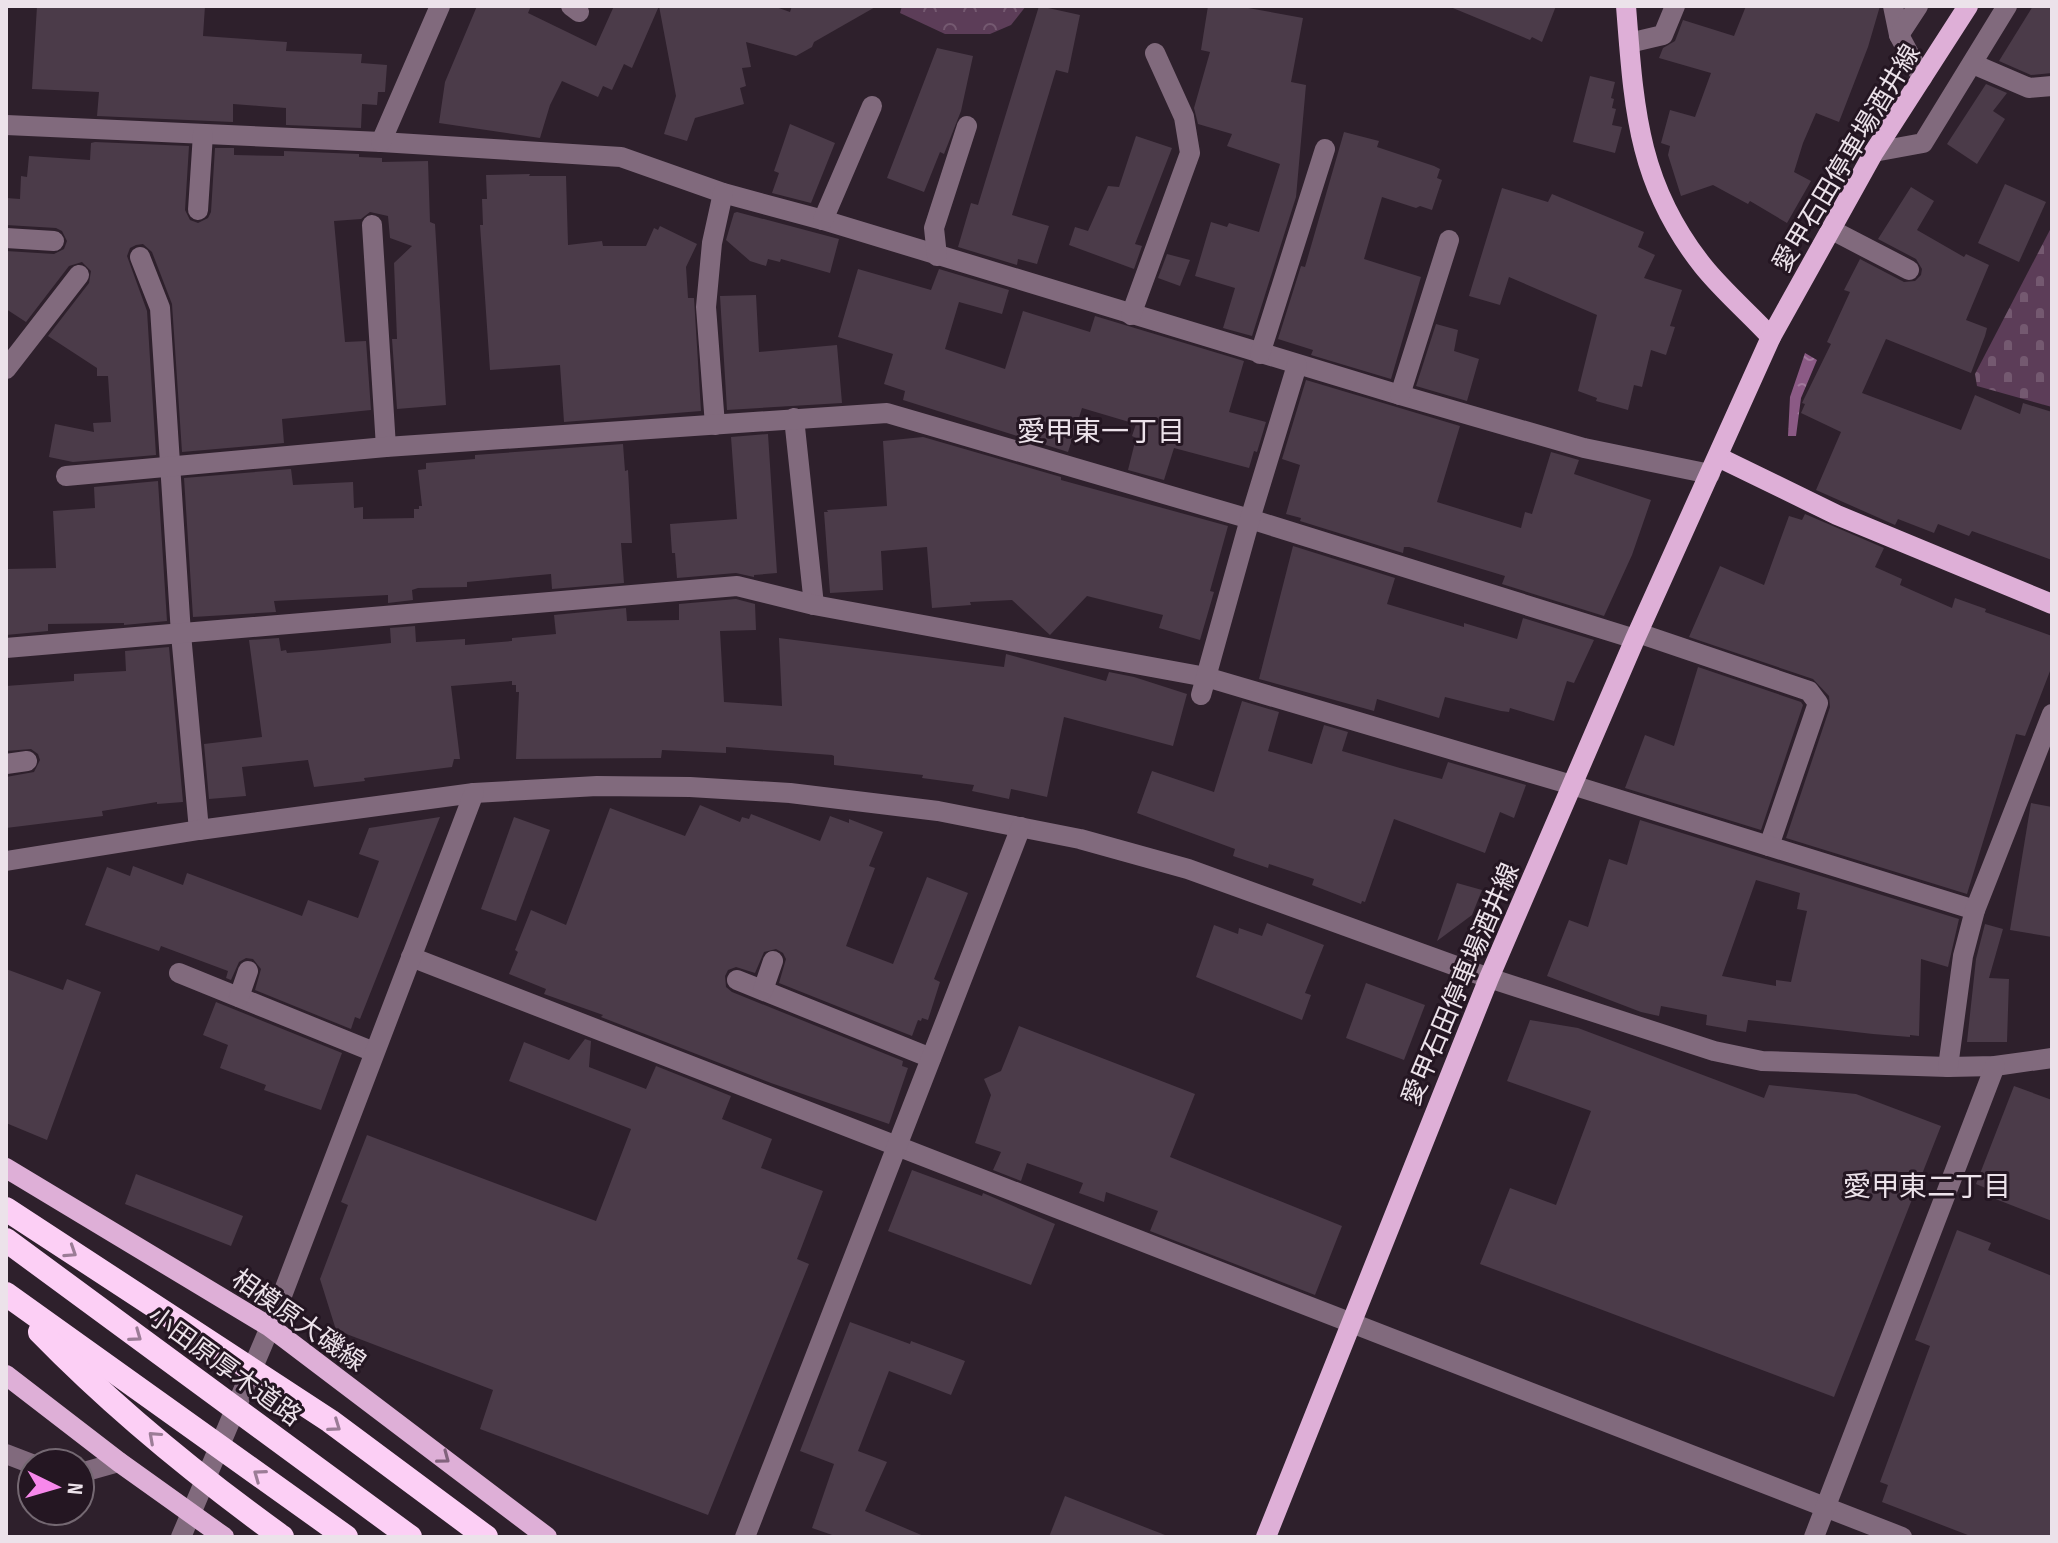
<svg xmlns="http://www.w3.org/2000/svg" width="2058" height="1543" font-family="'Sofia Sans Condensed','Noto Sans JP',sans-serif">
<defs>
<pattern id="forest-crowns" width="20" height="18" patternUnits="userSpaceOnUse" patternTransform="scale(2)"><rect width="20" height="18" fill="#5c3d58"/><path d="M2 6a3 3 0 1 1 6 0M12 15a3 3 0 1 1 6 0" fill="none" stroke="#745970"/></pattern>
<pattern id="cemetery-stones" width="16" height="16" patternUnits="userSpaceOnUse" patternTransform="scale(2)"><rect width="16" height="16" fill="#5c3d58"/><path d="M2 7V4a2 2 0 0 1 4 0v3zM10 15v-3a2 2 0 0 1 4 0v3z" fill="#745970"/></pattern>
<pattern id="water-ripples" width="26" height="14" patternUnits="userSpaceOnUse" patternTransform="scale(2)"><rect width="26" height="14" fill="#8b5a85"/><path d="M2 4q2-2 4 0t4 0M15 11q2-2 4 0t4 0" fill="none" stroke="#a1799c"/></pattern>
</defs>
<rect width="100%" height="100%" fill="#2e202c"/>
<polygon fill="url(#forest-crowns)" points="902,6 1026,6 1011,25 990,34 945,34 900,13"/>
<polygon fill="url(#cemetery-stones)" points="2052,226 2052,407 1977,386 1975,374"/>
<polygon fill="url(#water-ripples)" points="1805,353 1817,360 1801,398 1796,436 1788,436 1790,397"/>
<g fill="#4b3b49" fill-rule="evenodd">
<polygon points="37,6 205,6 203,36 287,42 286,51 362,54 361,63 387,65 385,92 378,92 377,105 362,104 361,128 286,125 286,108 259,106 233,104 233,122 97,116 99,92 32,89"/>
<polygon points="477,6 531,6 528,13 596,46 614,6 773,6 790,12 792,6 877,6 814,42 812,47 796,56 746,42 751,67 742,68 746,86 740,88 744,104 695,118 687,141 664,134 676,96 659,6 632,68 624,64 612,90 603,86 598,97 562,81 550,105 540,138 439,123 445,82"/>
<polygon points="1039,6 1080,15 1068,73 1056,70 1012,215 1049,226 1037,264 1018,259 1017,265 958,247 971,203 978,205"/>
<polygon points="1208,6 1237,6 1303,18 1291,82 1306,85 1296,197 1252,336 1223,328 1235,288 1195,276 1211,222 1227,227 1229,223 1259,232 1280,164 1227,146 1232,134 1198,124 1194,108 1210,52 1201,50"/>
<polygon points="1448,6 1556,6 1542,42 1532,37 1530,40"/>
<polygon points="1746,6 1880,6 1868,47 1839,122 1816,113 1803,143 1794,172 1811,181 1787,223 1750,201 1748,204 1713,185 1681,196 1668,155 1670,146 1661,143 1670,110 1695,117 1711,73 1659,58 1663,48 1675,41 1683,20 1734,36"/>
<polygon points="2033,6 2052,6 2052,73 2031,75 1999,61"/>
<polygon points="937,48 973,56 961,111 944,154 940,152 924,192 887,178"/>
<polygon points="1590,76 1615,82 1611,98 1614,99 1612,108 1616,109 1612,125 1622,127 1615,153 1573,142"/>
<polygon points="1986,84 2007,93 1993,111 2005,119 1977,164 1947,144"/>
<polygon points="790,124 835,143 811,203 772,193 779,173 774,171"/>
<polygon points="1344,132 1379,141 1377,147 1434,166 1440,169 1437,178 1442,180 1432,210 1420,206 1416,208 1382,197 1364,259 1421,277 1391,379 1311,355 1313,350 1278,339 1301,266 1305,267"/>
<polygon points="1136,136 1172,148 1135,244 1142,246 1134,269 1069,245 1075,227 1088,231 1108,186 1119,187"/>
<polygon points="95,142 189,146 185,210 190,220 198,223 208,218 211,212 215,148 234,148 234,155 284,156 284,151 359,154 359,157 382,158 382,162 428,161 430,222 435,224 446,405 397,409 392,339 397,339 394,263 412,246 390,238 388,216 370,212 361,219 334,221 345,342 366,341 371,410 282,419 284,443 182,452 172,304 152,252 143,244 136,245 130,248 127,256 147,311 156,455 73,462 49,457 55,424 94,432 93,423 111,422 108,376 97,376 97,368 48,336 89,283 91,271 82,262 69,266 26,322 6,309 6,251 54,254 64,249 67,241 62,231 56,228 6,225 6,198 20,199 21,176 27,177 29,156 90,160 91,143"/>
<polygon points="530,174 529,176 566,176 568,245 602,241 603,246 646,246 654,228 658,230 660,226 697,244 686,267 688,298 694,298 701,411 564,422 560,365 490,370 480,225 483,225 482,199 487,199 486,175"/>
<polygon points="2005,184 2046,202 2019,262 1978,243"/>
<polygon points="1911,187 1934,201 1917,230 1964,257 1966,254 1989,265 1966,320 1987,328 1985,336 1971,373 1886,339 1862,393 1961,430 1975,395 2020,414 2023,403 2052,412 2052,560 1972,531 1969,536 1938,524 1934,533 1898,519 1895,525 1816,490 1841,432 1801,413 1805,404 1802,403 1831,344 1827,342 1850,292 1844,290 1860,259 1904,282 1915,281 1921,275 1922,269 1916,259 1878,239"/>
<polygon points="1502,188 1548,202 1552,194 1644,232 1638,247 1655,255 1644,278 1682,290 1670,326 1675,327 1666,355 1651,350 1642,387 1634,385 1628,410 1596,401 1597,398 1578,391 1597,315 1509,277 1500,305 1469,296"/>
<polygon points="737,212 839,239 830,273 781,259 780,262 768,259 766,266 750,261 726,240 734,213"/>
<polygon points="1167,254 1190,260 1180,286 1158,278"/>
<polygon points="858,269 931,290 939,269 1009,290 1002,314 959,302 945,349 1005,369 1023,311 1090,332 1095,316 1244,361 1229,412 1266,422 1257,452 1254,451 1249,468 1174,448 1164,480 1128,470 1136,438 1132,436 1136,424 1082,408 1068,452 903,400 905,391 884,384 893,354 838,337"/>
<polygon points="756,295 759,352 837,345 842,403 727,410 720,296"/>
<polygon points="1436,324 1458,330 1454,351 1479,359 1467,401 1416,386"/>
<polygon points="1306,380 1460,426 1437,502 1521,528 1525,512 1532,514 1551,452 1579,460 1574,474 1651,500 1632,555 1604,616 1502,584 1505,576 1409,547 1404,547 1403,553 1300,521 1301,518 1286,514 1300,465 1282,459"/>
<polygon points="768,434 777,573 754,575 754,577 736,573 677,578 675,553 672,553 670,524 737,519 731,437"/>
<polygon points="923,437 1061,477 1061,480 1228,526 1210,591 1214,592 1200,640 1159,628 1163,615 1087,596 1050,635 1012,600 970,602 971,605 932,608 927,547 881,551 883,590 830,593 824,512 828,512 827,510 887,506 883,441"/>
<polygon points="623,444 625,471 628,470 632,543 621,543 624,583 552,589 551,574 467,582 467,587 418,588 412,590 413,600 388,603 388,595 274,601 276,612 193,617 184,478 291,469 293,485 353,482 354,508 363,507 363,519 414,518 414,509 419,509 419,506 422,506 418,470 426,469 426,463 475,459 475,455"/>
<polygon points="158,481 167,621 124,625 124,623 48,624 48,631 6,635 6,569 56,568 53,511 95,508 94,487"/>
<polygon points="1805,514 1884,548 1875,567 1902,579 1900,585 1952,608 1955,598 1986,609 1985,612 2052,636 2052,666 2025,736 2016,734 1967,894 1786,838 1830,707 1829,696 1813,679 1689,637 1720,566 1764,585 1789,516 1802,520"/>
<polygon points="1293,546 1395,578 1387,604 1464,627 1464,623 1517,639 1523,618 1594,640 1574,683 1567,681 1554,721 1510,708 1509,712 1501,711 1445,697 1439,718 1377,699 1374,711 1259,679"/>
<polygon points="736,599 755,604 756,630 720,631 724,702 782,706 779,638 1004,667 1006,654 1106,681 1109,672 1134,677 1187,694 1173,746 1064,717 1047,797 1011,789 1009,799 972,791 974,785 922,778 923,775 834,765 834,756 832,755 726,747 726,753 662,750 661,758 516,759 519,692 516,692 516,685 512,685 512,681 451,686 460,759 454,759 452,767 364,778 365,781 314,787 308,760 242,767 246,796 209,799 204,744 262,737 249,640 279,638 281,651 286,650 287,653 323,650 391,643 390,628 415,626 416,642 465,639 465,645 512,641 512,638 556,634 554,615 626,608 627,621 679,620 679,604"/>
<polygon points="169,647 183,802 157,804 157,802 102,811 103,816 6,828 6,777 34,772 40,760 38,754 31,749 6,751 6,686 74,681 74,674 126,671 125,651"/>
<polygon points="1698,667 1801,702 1803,705 1761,830 1625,788 1645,735 1674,746"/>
<polygon points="1242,701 1279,712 1268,751 1312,764 1324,725 1348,732 1342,751 1400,768 1442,779 1448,762 1526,785 1514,818 1500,812 1485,853 1394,819 1365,902 1362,901 1361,904 1312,885 1314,879 1269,864 1268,868 1233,856 1235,849 1137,813 1152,771 1214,792"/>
<polygon points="2031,803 2052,807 2052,937 2010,930"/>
<polygon points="700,805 740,822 742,817 749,819 751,814 820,841 830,816 849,823 849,819 883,832 869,866 875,868 846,946 893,964 927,877 968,893 934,979 940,982 928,1020 922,1018 921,1021 918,1020 912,1036 779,983 786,959 783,953 776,949 764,952 755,973 736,967 728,970 725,976 726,987 732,992 903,1061 902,1066 908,1068 889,1124 771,1083 601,1017 603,1015 544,994 546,989 509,974 518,952 515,950 531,910 566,925 610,808 685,836"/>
<polygon points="440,817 360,1019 355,1017 351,1029 255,990 261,969 253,959 246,958 239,962 231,980 226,978 228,971 161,946 159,951 85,925 107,867 130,876 133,866 183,885 187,873 302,916 308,900 358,918 379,861 359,854 369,828"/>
<polygon points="514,817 550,830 516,921 481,909"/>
<path d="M1640,820L1959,919L1948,967L1921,959L1919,1036L1910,1035V1037L1873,1034L1748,1020L1746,1032L1706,1025L1707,1015L1661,1006L1659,1016L1641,1012L1547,976L1569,920L1588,927L1609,859L1627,865ZM1756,880L1800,893L1797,909L1807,911L1791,982L1776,980V986L1722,976Z"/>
<polygon points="1457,883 1482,890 1472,915 1437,941"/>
<polygon points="1267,923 1324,945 1305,993 1311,995 1302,1020 1196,977 1214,925 1238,934 1239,928 1262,936"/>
<polygon points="1985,924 2003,929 1989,978 2009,979 2007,1042 1967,1042 1976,959"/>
<polygon points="6,969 63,990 67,979 101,992 47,1140 6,1123"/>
<polygon points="1366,983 1425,1005 1404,1060 1346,1038"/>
<polygon points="216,1002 342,1053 321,1110 264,1090 266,1085 220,1068 228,1045 203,1035"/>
<polygon points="1530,1020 1578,1028 1764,1098 1769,1085 1856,1094 1941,1126 1834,1397 1480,1264 1510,1188 1556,1205 1591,1111 1507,1081"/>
<polygon points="1019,1026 1195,1094 1170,1157 1342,1226 1315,1295 1150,1231 1158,1211 1106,1192 1104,1202 1079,1193 1083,1183 1027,1163 1021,1181 993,1170 1001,1152 975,1143 991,1095 984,1079 1001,1071"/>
<polygon points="585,1039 591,1041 589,1067 646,1089 656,1066 731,1096 722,1119 772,1139 761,1168 823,1191 797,1259 809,1264 708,1515 480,1429 493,1390 336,1330 320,1279 348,1205 341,1202 367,1135 596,1221 631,1129 509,1081 524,1042 569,1060"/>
<polygon points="2014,1086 2052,1100 2052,1221 1993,1198 1995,1192 1976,1184"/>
<polygon points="912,1170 982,1196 983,1193 1055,1224 1031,1285 888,1231"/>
<polygon points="136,1174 243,1216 231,1246 125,1204"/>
<polygon points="1957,1230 1991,1243 1988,1250 2052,1276 2052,1537 1973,1537 1882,1502 1888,1485 1880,1482 1930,1346 1915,1340"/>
<polygon points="850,1322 910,1344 911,1341 965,1361 951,1395 889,1371 858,1451 887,1462 865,1511 926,1537 838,1537 812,1528 834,1464 800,1451"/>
<polygon points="1065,1496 1165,1535 1165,1537 1049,1537"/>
</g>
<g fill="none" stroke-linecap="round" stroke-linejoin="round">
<g stroke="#816a7d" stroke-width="20">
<polyline points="571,6 579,12"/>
<polyline points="1893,6 1899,35 1922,78"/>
<polyline points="1899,35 1918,6"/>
<polyline points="1629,43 1663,35 1675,6"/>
<polyline points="1973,64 2029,88 2052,86"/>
<polyline points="6,125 381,142 621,157 723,193 823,220 1400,395 1584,448 1710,474"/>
<polyline points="381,142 440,6"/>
<polyline points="1874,152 1923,143 2007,6"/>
<polyline points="198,210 203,134"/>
<polyline points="823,220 872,106"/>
<polyline points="372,225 386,447"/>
<polyline points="1832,230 1909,270"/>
<polyline points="6,238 54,241"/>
<polyline points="937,256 934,228 967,126"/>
<polyline points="140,257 160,308 181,634 199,830"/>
<polyline points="1131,315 1190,153 1184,117 1155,53"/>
<polyline points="1260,354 1325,149"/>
<polyline points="6,369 79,275"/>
<polyline points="1400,395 1449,240"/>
<polyline points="794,418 814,605"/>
<polyline points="715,425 706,307 712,243 723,193"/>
<polyline points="66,476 386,447 887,413 1250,519 1635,639"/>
<polyline points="1638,633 1809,691 1818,703 1769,846"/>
<polyline points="6,648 737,586 814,605 1206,677 1572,785 1975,910"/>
<polyline points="1201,695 1250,519 1297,365"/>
<polyline points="6,764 27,761"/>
<polyline points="6,861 199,830 474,793 597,786 690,787 790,793 938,811 1080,839 1188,869 1489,978 1714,1051 1762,1061 1948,1067 1995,1066 2052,1058"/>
<polyline points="411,957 1902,1537"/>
<polyline points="179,973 374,1052"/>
<polyline points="737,980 931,1058"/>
<polyline points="763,990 773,961"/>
<polyline points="239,997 248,971"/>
<polyline points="1948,1067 1963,956 1975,910 2052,714"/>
<polyline points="6,1454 32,1464"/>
<polyline points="80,1473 119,1462"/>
<polyline points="181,1537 270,1327 474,793"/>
<polyline points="745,1537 1021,827"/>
<polyline points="1814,1537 1995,1066"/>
</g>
<g stroke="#deafd7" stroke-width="20">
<path d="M1626,6C1634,107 1637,183 1703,266C1723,291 1749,313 1771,337"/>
<polyline points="1718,457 1837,515 2052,604"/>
<polyline points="6,1168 270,1327 547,1537"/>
<polyline points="6,1375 119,1462 224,1537"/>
<polyline points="1266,1537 1489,978 1635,639 1771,337 1874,152 1968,6"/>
</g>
<g stroke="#fccff5" stroke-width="24">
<polyline points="6,1209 330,1421 486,1537"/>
<polyline points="6,1240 410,1537"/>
<polyline points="6,1294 346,1537"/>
<path d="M40,1332C114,1408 196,1475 282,1537"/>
</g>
</g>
<defs><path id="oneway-chevron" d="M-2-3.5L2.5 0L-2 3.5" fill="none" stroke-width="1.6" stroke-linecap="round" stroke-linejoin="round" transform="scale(2)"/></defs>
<g stroke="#9b7c96">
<use href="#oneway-chevron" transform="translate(71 1252) rotate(33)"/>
<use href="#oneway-chevron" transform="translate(136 1336) rotate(36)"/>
<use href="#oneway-chevron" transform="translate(335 1426) rotate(35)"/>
<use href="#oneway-chevron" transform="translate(154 1437) rotate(-138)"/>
<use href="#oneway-chevron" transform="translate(259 1475) rotate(-144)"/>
</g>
<use stroke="#81627c" href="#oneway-chevron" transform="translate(444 1458) rotate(37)"/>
<g text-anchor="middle" stroke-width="6" stroke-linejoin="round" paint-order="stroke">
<g font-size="26" fill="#ece2ea" stroke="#241622">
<text transform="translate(1846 158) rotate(-59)" y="9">愛甲石田停車場酒井線</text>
<text transform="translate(1460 984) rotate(-67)" y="9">愛甲石田停車場酒井線</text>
<text transform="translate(299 1320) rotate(35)" y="9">相模原大磯線</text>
<text transform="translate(225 1366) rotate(36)" y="9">小田原厚木道路</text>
</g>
<g font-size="28" fill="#ece2ea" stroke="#241622">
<text x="1101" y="441">愛甲東一丁目</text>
<text x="1927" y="1196">愛甲東二丁目</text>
</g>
</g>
<rect width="2058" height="1543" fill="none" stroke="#ece2ea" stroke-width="16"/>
<g transform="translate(56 1487) rotate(95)"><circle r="38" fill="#241622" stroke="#746872" stroke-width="2"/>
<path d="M0-6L14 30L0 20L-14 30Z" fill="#f788eb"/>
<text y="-12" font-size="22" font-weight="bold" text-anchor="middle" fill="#ece2ea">N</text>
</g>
</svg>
